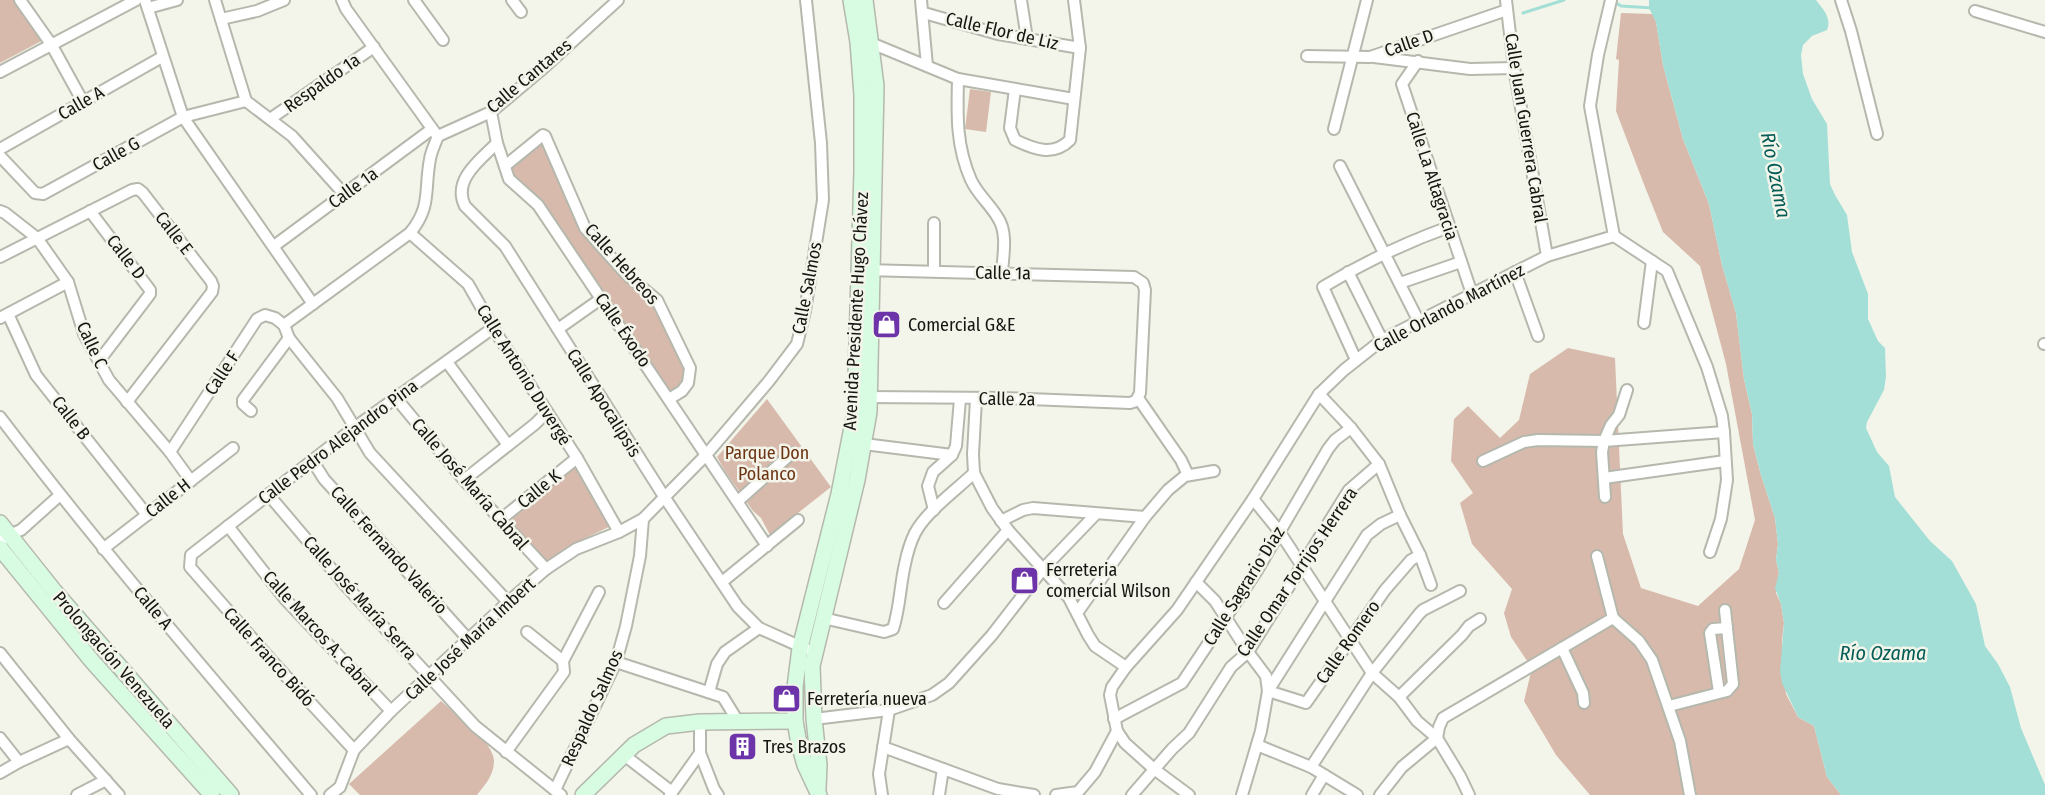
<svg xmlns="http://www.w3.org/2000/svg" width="2045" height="795" font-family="'Fira Sans Condensed',sans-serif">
<rect width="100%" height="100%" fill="#f3f5ea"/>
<g fill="#d8baac">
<polygon points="0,0 18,0 47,38 0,63"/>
<polygon points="1621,13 1653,14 1656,22 1663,65 1683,139 1709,204 1722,265 1736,313 1744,379 1752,414 1753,444 1761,475 1775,518 1778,544 1776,560 1779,573 1776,593 1781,604 1784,623 1782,641 1786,694 1798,717 1814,726 1827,777 1841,795 1590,795 1556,755 1524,701 1532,668 1511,637 1504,613 1512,589 1472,544 1460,503 1473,493 1451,461 1454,419 1468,406 1500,438 1519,420 1530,374 1568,348 1615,358 1623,534 1641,588 1698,606 1739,569 1755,520 1726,364 1700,266 1663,232 1645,187 1616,111 1619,60 1616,59"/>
<polygon points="970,89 991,92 986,132 965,129"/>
<polygon points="543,136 584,229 656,302 688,369 686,382 669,396 541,204 511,179 507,166"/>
<polygon points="767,399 831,487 770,535 761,518 753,511 725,471 717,457"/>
<polygon points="576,462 613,525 573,544 543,563 504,520"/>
<path d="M441,701C455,714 494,742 494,761C494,775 485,785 477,795H360L349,784Z"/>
</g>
<path fill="#a3dfd7" d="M1649,0H1816C1823,9 1832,18 1827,30L1812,36L1803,45L1801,55L1803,74L1812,99L1827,124L1830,184L1835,195L1847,215L1852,252L1868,294V319L1878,341L1885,348L1886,377L1884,390L1867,422L1866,428L1877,452L1889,466L1895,497L1930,541L1952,561L1976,604L1985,646L1998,664L2010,687L2021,728L2045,785V795H1841L1827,777L1814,726L1798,717L1782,683L1780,671L1784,623L1781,604L1775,588L1779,573L1776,560L1778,544L1775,518L1761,475L1753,444L1752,414L1744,379L1736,313L1722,265L1709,204L1683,139L1663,65L1656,22L1649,8Z"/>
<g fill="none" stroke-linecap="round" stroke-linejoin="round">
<g stroke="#a3dfd7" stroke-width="3">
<polyline points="1613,1 1621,6 1653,8"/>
<polyline points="1523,13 1564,0"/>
</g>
<defs>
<g id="street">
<polyline points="20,0 51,44 83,102"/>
<polyline points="145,0 183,117 313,304"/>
<polyline points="215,0 246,101 292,136 344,194"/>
<polyline points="342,0 346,9 436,134"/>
<polyline points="414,0 443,40"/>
<polyline points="512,0 521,12"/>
<polyline points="921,0 927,66"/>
<polyline points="1021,0 1027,39"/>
<polyline points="1506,0 1514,68 1547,256"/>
<polyline points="1841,0 1851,31 1877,134"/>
<polyline points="148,8 177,0"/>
<polyline points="1975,11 2045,32"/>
<polyline points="924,13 998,34 1080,48"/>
<polyline points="221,19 257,11 284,0"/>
<polyline points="865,42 871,43 958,79 1074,99"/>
<polyline points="1307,56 1370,57 1507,10"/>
<polyline points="1374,57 1470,69 1514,68"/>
<polyline points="1418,61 1402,84 1472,294"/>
<polyline points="0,72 136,0"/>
<path d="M958,79C957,115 956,146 971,180C978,195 990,204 998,218C1008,233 1003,256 1002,273"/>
<path d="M1015,89L1010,128L1015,140C1034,149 1053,157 1070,140L1080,48L1074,0"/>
<polyline points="491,112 497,143 509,179 538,205 767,546"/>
<polyline points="270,119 374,47"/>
<polyline points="1334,129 1367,0"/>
<path d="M497,143C480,160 452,180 465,206L505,246L665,498L738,607L759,628L806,649"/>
<polyline points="0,149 162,57"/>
<polyline points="0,156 35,193 43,194 183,117 246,101"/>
<polyline points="505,166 543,135 545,136 585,228 626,274 657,300 690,368 688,383 682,391 669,399"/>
<polyline points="1340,166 1419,322"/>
<polyline points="0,211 5,213 37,238 68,282 84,334 109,380 170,452 191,481"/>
<polyline points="90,211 150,290 150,294 99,361"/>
<polyline points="410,233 468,284 493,328 577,458 619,532"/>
<polyline points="1614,236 1667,271 1707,367 1722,416 1724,432 1727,480 1721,519 1710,552"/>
<polyline points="274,246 432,129"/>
<polyline points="0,257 132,190 138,189 143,193 211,281 213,286 212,292 127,402"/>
<polyline points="934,271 934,223"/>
<polyline points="1348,272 1382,340"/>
<polyline points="1515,272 1538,336"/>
<polyline points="1400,283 1461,262"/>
<polyline points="8,314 36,375 147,515"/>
<polyline points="0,318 68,282"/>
<polyline points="1644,323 1652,261"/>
<path d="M284,325L410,233C432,206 424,190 430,159C431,152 435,144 438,136L491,112L540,71L618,0"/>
<polyline points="284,325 289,338 337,398 370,453 508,602"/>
<polyline points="558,329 602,298"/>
<polyline points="2044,344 2045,344"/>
<path d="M1356,360L1323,287C1363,263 1404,243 1449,227"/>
<polyline points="447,362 508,445"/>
<polyline points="1319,394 1351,428 1379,464 1400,515 1420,555 1431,585"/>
<polyline points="864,397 1002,398 1130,403 1136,401 1140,393 1145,290 1143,283 1134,277 865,270"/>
<polyline points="396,398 464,480 546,569"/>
<polyline points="1138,398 1181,460 1188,475"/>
<polyline points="976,399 973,454 974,473 992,508 1008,530 1069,598 1088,635 1095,646 1126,667 1112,687 1110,695 1117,731 1125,743 1154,769 1189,795"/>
<polyline points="251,411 243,404 243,400 289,338"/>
<path d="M0,417C99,547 205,670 311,795"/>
<polyline points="864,444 952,455"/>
<polyline points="170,452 257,319 265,315 275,318 284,325"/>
<polyline points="312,460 324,479 468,639"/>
<polyline points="1483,461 1524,442 1538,440 1604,441 1611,425 1619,415 1627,390"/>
<polyline points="1604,478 1725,461"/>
<polyline points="464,480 535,424 547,412"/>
<polyline points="268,494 346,586 475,726 561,795"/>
<polyline points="1605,497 1602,452 1604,441 1724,432"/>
<polyline points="1253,499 1279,531 1372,673 1399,697 1417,721 1437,738 1460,776 1469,795"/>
<polyline points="738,501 792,453"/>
<polyline points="934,510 928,486 933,472 952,455 956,446 960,399"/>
<polyline points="500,520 577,458"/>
<polyline points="1001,521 1023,510 1033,508 1145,517"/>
<polyline points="228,526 285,599 391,711"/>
<polyline points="0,541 9,535 21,530 60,495"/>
<polyline points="103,549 233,448"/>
<polyline points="722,582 798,520"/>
<polyline points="1196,582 1215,601 1248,652 1266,676 1268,691 1306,703 1385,590 1411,560 1420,555"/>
<polyline points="944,603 1008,530"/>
<polyline points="1077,613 1145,517 1168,490 1185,476 1214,471"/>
<path d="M823,618L884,632L893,629C900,608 900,585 905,564C907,554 910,543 915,533C926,512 956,490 974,473"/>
<polyline points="1613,618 1639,641 1652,660 1680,741 1690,795"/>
<polyline points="527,632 563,661"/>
<polyline points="1562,648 1583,693 1584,703"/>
<polyline points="0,653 69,739 119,795"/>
<polyline points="616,662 723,697 739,723"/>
<polyline points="1126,667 1177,610 1253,499 1319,394 1344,370 1382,340 1547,256 1614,236 1590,106 1598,55 1611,0"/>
<polyline points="709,692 717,664 725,652 759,628"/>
<polyline points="1719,692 1710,633 1713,629 1727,628"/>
<polyline points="1399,697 1462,635 1469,626 1480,619"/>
<polyline points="1669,706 1727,691 1733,684 1725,610"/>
<polyline points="814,719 889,710 932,695 949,683 992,635 1043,569 1095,515"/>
<polyline points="1114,719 1182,683 1258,569 1328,449 1335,440 1351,428"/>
<polyline points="700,722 700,753 714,789 718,795"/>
<polyline points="0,738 19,762"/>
<polyline points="1437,738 1439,727 1443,718 1613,618 1597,556"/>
<polyline points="1257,745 1311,767 1357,795"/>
<polyline points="883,747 998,789 1034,795"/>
<polyline points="354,750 272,661 190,567 191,555 354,428 493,328"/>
<polyline points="506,752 564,672 563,661 599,592"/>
<polyline points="624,755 672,792"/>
<polyline points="1311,767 1372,673 1419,614 1423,610 1460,591"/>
<polyline points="0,773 19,762 69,739"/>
<polyline points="555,790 616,662 626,626 640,556 643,519"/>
<polyline points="77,795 106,780"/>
<polyline points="330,795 340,787 354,750 391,711 508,602 546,569 576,549 619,532 643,519 706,455 769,381 797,344 805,311 823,200 821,143 806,0"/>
<polyline points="670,795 700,753"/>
<polyline points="882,795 879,774 889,710"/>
<polyline points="939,795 943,769"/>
<polyline points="1056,795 1078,792 1095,772 1117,731"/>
<polyline points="1132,795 1172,749 1189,733 1231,667 1248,652 1349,490 1379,464"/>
<polyline points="1242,795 1261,731 1268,691 1367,535 1381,524 1400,515"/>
<polyline points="1312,795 1324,775"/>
<polyline points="1380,795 1402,767 1437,738"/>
</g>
<g id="secondary">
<polyline points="0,523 55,592 231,795"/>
<polyline points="0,548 92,661 212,795"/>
<polyline points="818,789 819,765 814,719 812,666 857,480 869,412 876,86 865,0"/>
<polyline points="583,795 634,745 666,726 700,722 795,721"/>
<polyline points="819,795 805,765 799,744 795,721 795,687 800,648 839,494 855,412 862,171 862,95 858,42 851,0"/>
</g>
</defs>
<use href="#street" stroke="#b5b8ad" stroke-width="14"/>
<use href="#secondary" stroke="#b5b8ad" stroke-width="18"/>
<use href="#street" stroke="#fff" stroke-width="10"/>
<use href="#secondary" stroke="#d8fce2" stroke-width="15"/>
</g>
<defs>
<symbol id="shop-square" viewBox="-11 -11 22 22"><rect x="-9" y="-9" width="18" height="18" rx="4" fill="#6d34aa" stroke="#f3f5ea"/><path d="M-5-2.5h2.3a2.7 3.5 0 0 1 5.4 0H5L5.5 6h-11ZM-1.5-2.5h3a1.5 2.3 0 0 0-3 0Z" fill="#fff"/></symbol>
<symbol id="building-square" viewBox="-11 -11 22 22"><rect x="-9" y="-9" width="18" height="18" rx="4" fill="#6d34aa" stroke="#f3f5ea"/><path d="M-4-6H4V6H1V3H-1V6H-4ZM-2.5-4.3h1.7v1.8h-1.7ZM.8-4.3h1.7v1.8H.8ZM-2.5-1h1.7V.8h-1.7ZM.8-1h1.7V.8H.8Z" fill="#fff"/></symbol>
</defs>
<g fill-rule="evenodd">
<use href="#shop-square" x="870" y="308" width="33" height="33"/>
<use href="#shop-square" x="1008" y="564" width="33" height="33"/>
<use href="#shop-square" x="770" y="682" width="33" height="33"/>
<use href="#building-square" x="726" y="730" width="33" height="33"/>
</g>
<g text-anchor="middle" stroke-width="5" stroke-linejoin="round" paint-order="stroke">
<g font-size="18" fill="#151512" stroke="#f3f5ea">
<text transform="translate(1002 31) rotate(13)" y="6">Calle Flor de Liz</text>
<text transform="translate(1409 43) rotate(-19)" y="6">Calle D</text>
<text transform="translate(529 76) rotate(-40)" y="6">Calle Cantares</text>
<text transform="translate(322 83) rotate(-35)" y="6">Respaldo 1a</text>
<text transform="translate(81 103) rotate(-30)" y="6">Calle A</text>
<text transform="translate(1526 128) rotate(81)" y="6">Calle Juan Guerrera Cabral</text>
<text transform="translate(116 154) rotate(-29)" y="6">Calle G</text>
<text transform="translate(1432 176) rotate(72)" y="6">Calle La Altagracia</text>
<text transform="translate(353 188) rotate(-36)" y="6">Calle 1a</text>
<text transform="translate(174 233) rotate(52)" y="6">Calle E</text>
<text transform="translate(126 257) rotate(52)" y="6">Calle D</text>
<text transform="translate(622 264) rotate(48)" y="6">Calle Hebreos</text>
<text transform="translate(1003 273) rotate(1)" y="6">Calle 1a</text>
<text transform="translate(807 288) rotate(-79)" y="6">Calle Salmos</text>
<text transform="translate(1449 308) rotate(-28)" y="6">Calle Orlando Martínez</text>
<text transform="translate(856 311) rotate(-87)" y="6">Avenida Presidente Hugo Chávez</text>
<text transform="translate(623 330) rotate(56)" y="6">Calle Éxodo</text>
<text transform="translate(92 345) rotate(65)" y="6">Calle C</text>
<text transform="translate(222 373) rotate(-57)" y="6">Calle F</text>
<text transform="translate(524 375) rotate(58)" y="6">Calle Antonio Duvergé</text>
<text transform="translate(1007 399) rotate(1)" y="6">Calle 2a</text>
<text transform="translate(604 403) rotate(58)" y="6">Calle Apocalipsis</text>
<text transform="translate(71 418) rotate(52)" y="6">Calle B</text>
<text transform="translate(338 442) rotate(-37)" y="6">Calle Pedro Alejandro Pina</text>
<text transform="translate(470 484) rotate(49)" y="6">Calle José María Cabral</text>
<text transform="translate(539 489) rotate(-39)" y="6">Calle K</text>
<text transform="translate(168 498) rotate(-38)" y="6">Calle H</text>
<text transform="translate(389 550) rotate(48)" y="6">Calle Fernando Valerio</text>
<text transform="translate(1297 572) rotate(-56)" y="6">Calle Omar Torrijos Herrera</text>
<text transform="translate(1244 586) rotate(-58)" y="6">Calle Sagrario Díaz</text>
<text transform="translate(360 598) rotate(48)" y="6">Calle José María Serra</text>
<text transform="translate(153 608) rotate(50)" y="6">Calle A</text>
<text transform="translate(320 633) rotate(48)" y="6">Calle Marcos A. Cabral</text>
<text transform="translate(470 639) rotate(-43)" y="6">Calle José María Imbert</text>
<text transform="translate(1348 642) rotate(-55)" y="6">Calle Romero</text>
<text transform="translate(269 657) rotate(48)" y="6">Calle Franco Bidó</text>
<text transform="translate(114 660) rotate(49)" y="6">Prolongación Venezuela</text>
<text transform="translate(592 708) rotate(-66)" y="6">Respaldo Salmos</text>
</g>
<g font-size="18" fill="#151512" stroke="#f3f5ea" text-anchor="start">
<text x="908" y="331">Comercial G&amp;E</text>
<text x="1046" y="576">Ferreteria<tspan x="1046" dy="21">comercial Wilson</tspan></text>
<text x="807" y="705">Ferretería nueva</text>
<text x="763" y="753">Tres Brazos</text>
</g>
<g font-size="18" fill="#6d3414" stroke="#f3f5ea">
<text x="767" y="459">Parque Don<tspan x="767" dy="21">Polanco</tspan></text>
</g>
<g font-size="20" font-style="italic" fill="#045c56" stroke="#f3f5ea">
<text transform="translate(1776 175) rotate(79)" y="7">Río Ozama</text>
<text x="1883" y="660">Río Ozama</text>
</g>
</g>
</svg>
